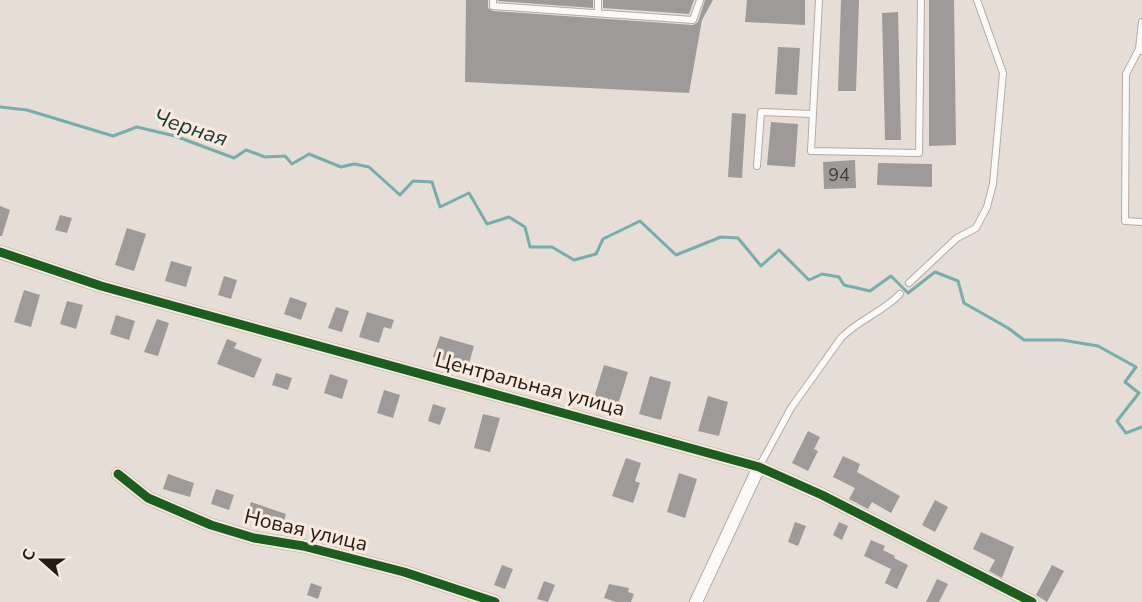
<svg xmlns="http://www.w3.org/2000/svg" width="1142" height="602" font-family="'Nunito Sans',sans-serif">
<rect width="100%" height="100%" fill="#e6ddd6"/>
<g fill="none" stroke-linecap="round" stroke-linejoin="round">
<polyline stroke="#77adab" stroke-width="3" points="0,107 27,110 113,136 137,127 175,136 234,158 246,150 265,157 285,156 292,164 309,154 341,167 354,164 369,167 400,195 413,181 432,182 440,207 469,193 487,224 509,217 525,227 530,247 552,247 574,260 596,254 603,239 640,221 676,255 721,237 738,238 761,266 779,250 809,280 822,274 839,277 844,285 870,291 891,276 908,293 935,272 958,281 964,303 1008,328 1024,340 1062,340 1098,346 1136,367 1125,382 1139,393 1117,421 1126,433 1142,427"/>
</g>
<g fill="#9f9a9a">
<polygon points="466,0 488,0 488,8 493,11 693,25 698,22 705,0 713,0 702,20 689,93 465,82"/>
<polygon points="498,0 593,0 593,8 498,1"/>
<polygon points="603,0 694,0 689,14 603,8"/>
<polygon points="747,0 805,0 805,25 745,22"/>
<polygon points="841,0 859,0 856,91 838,91"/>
<polygon points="929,0 954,0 956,145 929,146"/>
<polygon points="898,12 901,140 885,140 882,13"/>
<polygon points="778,47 800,48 797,95 775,94"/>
<polygon points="732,113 746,114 742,178 728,177"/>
<polygon points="771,122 798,124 795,167 767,165"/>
<polygon points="855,160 856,188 824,189 823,162"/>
<polygon points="878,163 932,164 932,187 877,185"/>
<polygon points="0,206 10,210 2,236 0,236"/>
<polygon points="60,215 72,218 67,233 55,230"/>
<polygon points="127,228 146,234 134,271 115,265"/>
<polygon points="171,261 192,267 186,287 165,281"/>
<polygon points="224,276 237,280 231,299 218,295"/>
<polygon points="24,290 40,295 31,327 14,322"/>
<polygon points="290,297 307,303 301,320 284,314"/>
<polygon points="67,301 83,305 76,329 60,324"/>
<polygon points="336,307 349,311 342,332 328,328"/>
<polygon points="367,312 394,320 391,329 384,327 379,343 359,337"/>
<polygon points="116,315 135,321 129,340 110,334"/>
<polygon points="157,319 169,323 158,356 144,352"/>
<polygon points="440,336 474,346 468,367 433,357"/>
<polygon points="227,339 237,343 234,348 262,359 254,378 217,364"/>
<polygon points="604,365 628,372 617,408 593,401"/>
<polygon points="276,373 292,378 288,390 272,385"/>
<polygon points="330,374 348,380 342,399 324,393"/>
<polygon points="650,376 671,382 661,420 639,414"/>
<polygon points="384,390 400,395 393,418 377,413"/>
<polygon points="708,396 728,402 719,436 698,431"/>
<polygon points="433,404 446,408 440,425 428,421"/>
<polygon points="483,414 500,418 490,452 474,448"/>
<polygon points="808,431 820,437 814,449 818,451 808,471 792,463"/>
<polygon points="843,456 860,464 857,472 900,496 891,513 872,502 868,509 849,499 855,488 833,477"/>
<polygon points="626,458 641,463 635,481 640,483 633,503 612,496"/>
<polygon points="679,473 697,479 685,518 667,512"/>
<polygon points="168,474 194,483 190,497 163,489"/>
<polygon points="216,489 234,495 229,510 211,504"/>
<polygon points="935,500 948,507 935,532 922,525"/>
<polygon points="251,502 286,514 282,528 247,516"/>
<polygon points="795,522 806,526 798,546 788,542"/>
<polygon points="839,522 848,526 842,540 833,535"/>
<polygon points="981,532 1014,547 1002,578 989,571 995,560 973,549"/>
<polygon points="871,540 885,546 883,550 895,556 894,558 908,565 897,589 885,583 891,569 864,556"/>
<polygon points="502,565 513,569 505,589 494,585"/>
<polygon points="1052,565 1064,571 1047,602 1036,595"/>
<polygon points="937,579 948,584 939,602 926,602"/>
<polygon points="544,581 555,585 548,602 537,599"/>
<polygon points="311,583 322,587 318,599 307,595"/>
<polygon points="609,584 629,588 628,592 634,594 631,602 616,602 604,598"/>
</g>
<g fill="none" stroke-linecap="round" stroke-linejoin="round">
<defs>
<g id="lane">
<polyline points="493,0 493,6 693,20 700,0"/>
<polyline points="598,0 598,13"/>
<polyline points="819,0 811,151 919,153 921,0"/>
<polyline points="1139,49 1126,74 1125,221 1142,222"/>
<polyline points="1142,51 1139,49 1142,22"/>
<polyline points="757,166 761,112 812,114"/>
<polyline points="909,283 957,238 976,228 987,207 993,184 1003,73 977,0"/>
<path d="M759,467L791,408L841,338C858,320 883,312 900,294"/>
</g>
<g id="street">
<polyline points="0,252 101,286 759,467 822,495 1032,602"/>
<polyline points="118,474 148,498 211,525 254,538 303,546 404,572 495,602"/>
<polyline points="696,602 759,467"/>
</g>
</defs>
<use href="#lane" stroke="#b3aca7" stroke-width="8"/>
<use href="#street" stroke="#b3aca7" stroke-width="14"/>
<use href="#lane" stroke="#fbfaf9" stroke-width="6"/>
<use href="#street" stroke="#fbfaf9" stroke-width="12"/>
<defs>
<g id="cycleway">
<polyline points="0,252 101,286 759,467 822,495 1032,602"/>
<polyline points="118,474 148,498 211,525 254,538 303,546 404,572 495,602"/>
</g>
</defs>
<use href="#cycleway" stroke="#fae9dd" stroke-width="13"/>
<use href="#cycleway" stroke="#1b5e20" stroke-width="9"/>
</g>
<g text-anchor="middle" stroke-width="6" stroke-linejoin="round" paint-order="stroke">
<g font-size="18" fill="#413c38">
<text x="839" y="181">94</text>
</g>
<g font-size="21" fill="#221c18" stroke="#fae9dd">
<text transform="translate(530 384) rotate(15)" y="7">Центральная улица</text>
<text transform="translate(306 530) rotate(13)" y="7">Новая улица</text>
</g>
<g font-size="22" font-style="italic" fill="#143a3b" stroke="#fae9dd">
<text transform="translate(191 127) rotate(18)" y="8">Черная</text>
</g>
</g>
<g transform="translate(42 560) rotate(291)" stroke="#fae9dd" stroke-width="4.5" paint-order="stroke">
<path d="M0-4.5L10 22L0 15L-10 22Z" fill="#221c18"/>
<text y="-9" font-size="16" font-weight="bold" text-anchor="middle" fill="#221c18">С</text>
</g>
</svg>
